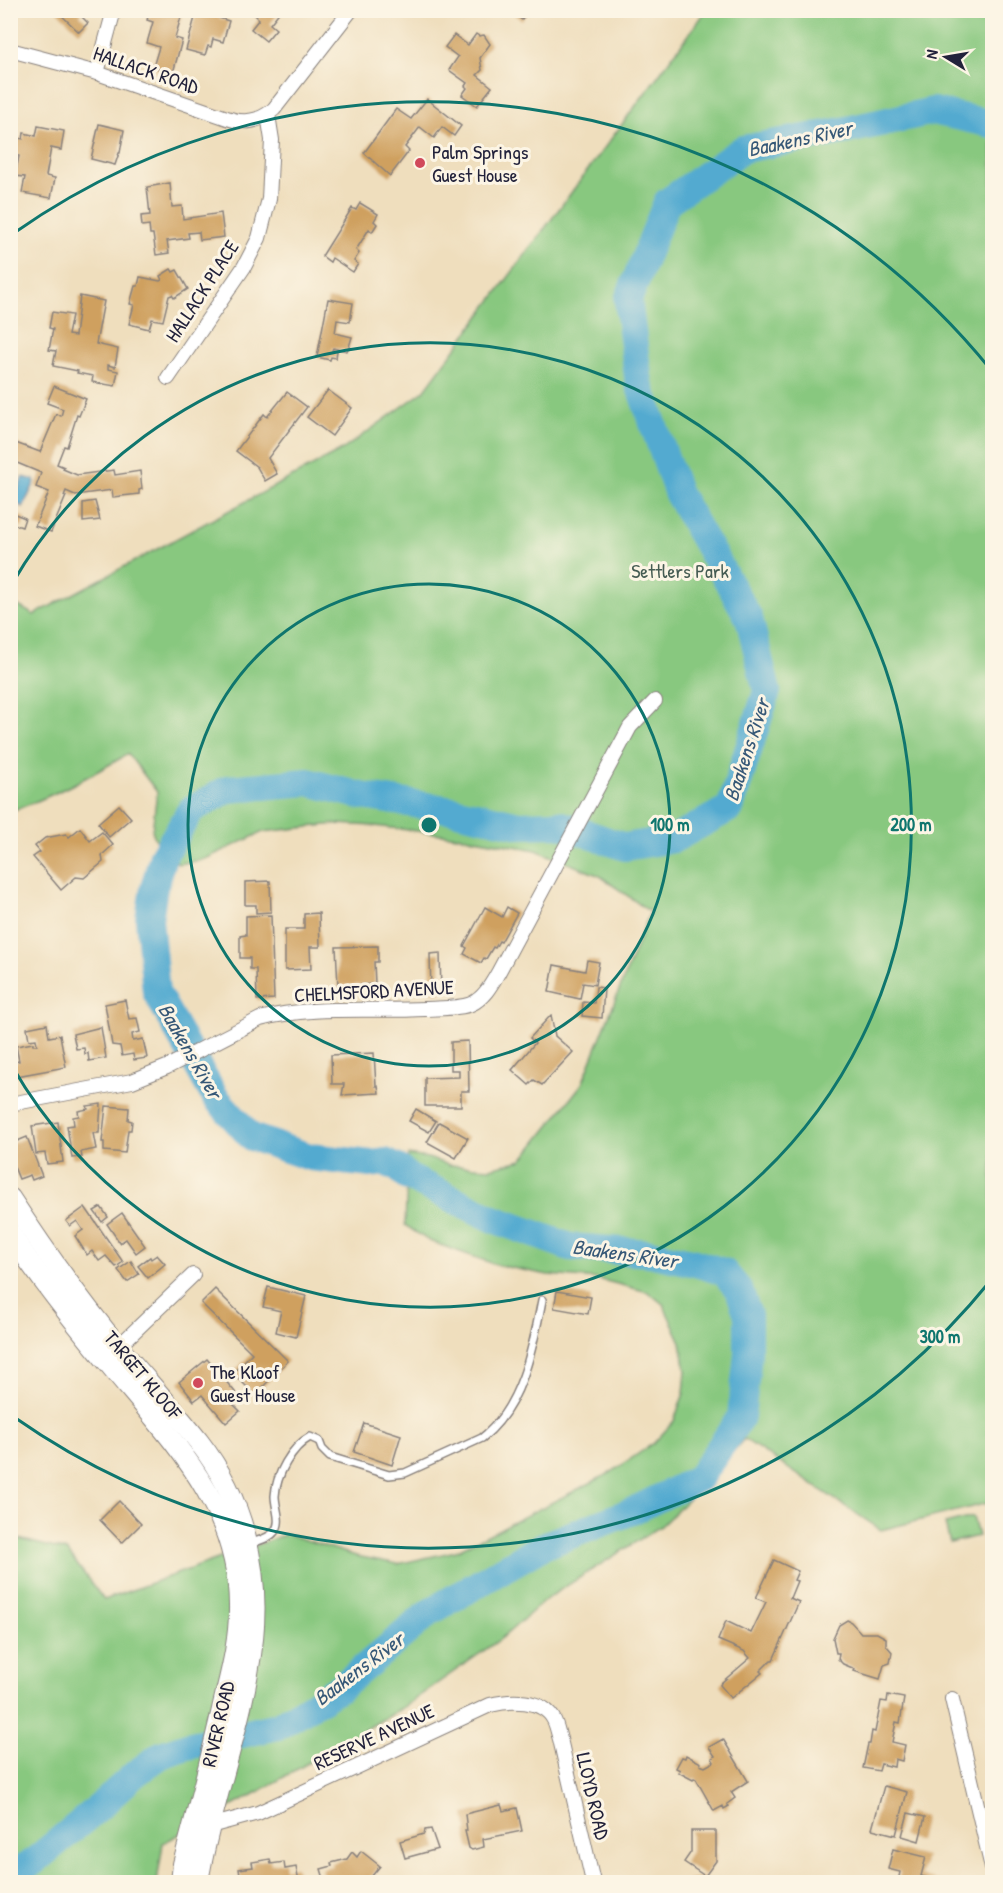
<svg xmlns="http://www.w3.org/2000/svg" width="1003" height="1893" font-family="'Patrick Hand',sans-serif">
<rect width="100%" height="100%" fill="#fcf5e5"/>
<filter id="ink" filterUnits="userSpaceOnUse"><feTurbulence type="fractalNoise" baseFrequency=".0167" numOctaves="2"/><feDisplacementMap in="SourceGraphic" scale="12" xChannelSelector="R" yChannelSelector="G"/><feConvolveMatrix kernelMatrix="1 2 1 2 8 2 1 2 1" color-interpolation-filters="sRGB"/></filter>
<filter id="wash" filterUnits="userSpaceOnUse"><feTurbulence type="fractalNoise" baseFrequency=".008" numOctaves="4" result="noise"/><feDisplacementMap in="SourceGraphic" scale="24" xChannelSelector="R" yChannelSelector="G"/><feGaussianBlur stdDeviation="1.35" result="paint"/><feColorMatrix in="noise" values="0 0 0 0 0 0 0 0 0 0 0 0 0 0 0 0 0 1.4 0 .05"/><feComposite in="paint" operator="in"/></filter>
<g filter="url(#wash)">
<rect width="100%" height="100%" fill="#efdebd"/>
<g fill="#88c87f" stroke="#55755d" stroke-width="1.5">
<path d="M706,11H992V1502L881,1530L744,1439L706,1482L661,1526L549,1597L502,1638L402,1708L253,1795L163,1843L157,1882H11V1537L67,1551L104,1600L287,1534L356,1556L398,1564L456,1551L610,1473L654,1443L674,1421L684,1393L686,1371L681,1342L663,1304L648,1292L598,1279L548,1275L497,1265L429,1241L405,1225L408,1155L428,1158L449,1165L490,1168L522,1160L582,1084L650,912L600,876L536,850L458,836L375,826L336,824L263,832L205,859L179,864L163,856L152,831L157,792L128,754C90,776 52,797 11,811L10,601L34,615L342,450L424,391Z"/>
<polygon points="973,1517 978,1536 950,1543 945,1524"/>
</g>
<polygon fill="#53aad0" stroke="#3a6686" stroke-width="1.5" points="23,477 34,480 35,482 23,507 13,502"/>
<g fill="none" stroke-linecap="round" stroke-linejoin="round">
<polyline stroke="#53aad0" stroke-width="28" points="10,1877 32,1863 97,1809 135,1774 161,1755 187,1746 278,1726 341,1687 430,1612 543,1546 635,1510 699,1478 741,1417 748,1354 748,1315 739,1290 724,1272 695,1263 649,1253 570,1247 496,1220 408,1177 398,1168 385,1162 371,1164 310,1157 251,1137 215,1097 156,992 149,919 154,888 163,856 191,810 228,789 308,782 362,796 453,810 519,825 559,824 625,847 674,839 730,808 767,691 749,618 678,494 639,384 628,300 667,202 743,149 843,131 933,111 992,124"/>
</g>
<g id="blocks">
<g fill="#cfa05e">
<polygon points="56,10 84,10 80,15 88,23 79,32"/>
<polygon points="150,10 183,10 175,38 182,40 173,73 153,67 159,47 147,43 153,22 147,20"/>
<polygon points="197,10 221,10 219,18 229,21 223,42 213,39 211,47 208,46 205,55 186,50"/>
<polygon points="227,10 243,10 243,14 227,15"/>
<polygon points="255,10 281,10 270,24 276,29 266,41 251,29 259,19 253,13"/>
<polygon points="509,10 529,10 522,20"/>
<polygon points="476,34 479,36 484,35 490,44 480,58 482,70 477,75 492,87 477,106 462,95 467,88 465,86 467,83 449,70 458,57 445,47 454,35 468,45"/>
<polygon points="427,99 461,126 454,136 442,127 434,138 420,127 405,147 409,151 390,176 364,153 396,109 411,119"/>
<polygon points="99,124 124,130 120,153 119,153 115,165 91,159"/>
<polygon points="38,126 64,131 61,150 51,148 46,176 55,178 51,198 22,193 25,177 15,176 19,156 10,154 12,137 23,139 24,133 36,136"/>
<polygon points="170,183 172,207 182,206 183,219 221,213 224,237 200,240 199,232 188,233 189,238 167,241 169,253 156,255 153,234 150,234 149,225 142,226 141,216 150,215 147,187"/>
<polygon points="360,203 378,214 374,221 377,224 372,232 369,229 356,250 359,253 354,261 358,264 353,272 332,258 330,262 322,256 352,208 356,210"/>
<polygon points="171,269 173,272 177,270 188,289 174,298 172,295 169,296 163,321 152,319 149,329 129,324 134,305 130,304 135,286 138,286 140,277 160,281 162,280 160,276"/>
<polygon points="80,296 104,301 96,344 118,349 115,367 108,365 108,369 118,371 115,386 92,382 93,376 77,373 78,371 53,366 56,351 49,350 53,329 49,328 52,312 72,315 68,335 75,336"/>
<polygon points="328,299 353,303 350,322 337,320 335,333 352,337 349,347 347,351 333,348 332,350 337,351 336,358 331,357 330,360 317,357"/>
<polygon points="54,386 86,399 79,416 77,415 67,447 64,446 57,464 64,467 63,469 77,475 114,470 115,475 140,471 142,489 139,490 139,494 113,497 112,490 75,495 66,491 64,496 66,496 51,532 35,526 49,492 36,487 41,473 10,460 10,448 13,442 40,452 56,414 61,416 63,409 47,403"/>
<polygon points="328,390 352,408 332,436 307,417"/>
<polygon points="287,392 307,407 268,458 277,474 265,481 257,467 236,451 264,414 267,417"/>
<polygon points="95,501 100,520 83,522 83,503"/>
<polygon points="10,512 25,518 22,527 10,523"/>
<polygon points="119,805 131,818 109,837 98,823"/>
<polygon points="80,828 90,841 102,832 113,845 102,855 103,862 84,878 76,877 61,890 33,857 40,852 35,846 45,838 66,834 69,837"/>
<polygon points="270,881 271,912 256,913 256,905 245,905 245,882"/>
<polygon points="485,907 502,917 507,907 517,913 501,942 499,941 495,948 493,947 486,959 484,958 481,963 464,954 467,948 464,946"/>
<polygon points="319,913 320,947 310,947 311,969 285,970 285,929 304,929 304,914"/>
<polygon points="271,915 274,999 257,1000 256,969 250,969 250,958 240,958 240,936 246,935 246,916"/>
<polygon points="378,946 378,962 374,962 375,984 338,986 336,947"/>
<polygon points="440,953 441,993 431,993 430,954"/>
<polygon points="587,960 599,962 595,985 583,983 580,999 549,992 554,965 585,971"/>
<polygon points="596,987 604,988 602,1018 582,1016 583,1002 594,1003"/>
<polygon points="125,1000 129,1019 137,1018 140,1032 132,1034 133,1041 143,1039 147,1058 134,1060 133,1054 122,1056 120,1046 112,1045 105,1004"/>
<polygon points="551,1015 555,1036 573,1052 542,1085 534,1080 529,1085 512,1070 535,1043 530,1038"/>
<polygon points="47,1024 49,1037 60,1035 66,1067 11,1077 10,1063 19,1061 16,1046 33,1043 33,1045 37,1045 36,1039 29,1040 27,1028"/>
<polygon points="101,1027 106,1058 89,1061 88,1053 85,1054 84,1048 76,1049 73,1034"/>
<polygon points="468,1041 469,1091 461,1091 461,1106 425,1106 425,1078 459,1077 459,1070 451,1070 451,1042"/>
<polygon points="374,1053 376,1086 378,1086 379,1093 342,1095 344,1084 332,1084 331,1055"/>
<polygon points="101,1104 99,1133 93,1133 96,1149 81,1152 82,1157 72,1158 67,1126 74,1125 73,1117 79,1116 78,1111 88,1109 87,1106"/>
<polygon points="106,1106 129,1108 128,1120 132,1121 131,1130 128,1130 125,1153 104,1151 104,1142 102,1142"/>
<polygon points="416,1109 436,1121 429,1132 409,1121"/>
<polygon points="58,1122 63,1162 47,1164 45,1153 36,1154 32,1126"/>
<polygon points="439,1122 468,1138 456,1158 427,1142"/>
<polygon points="27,1137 42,1176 32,1180 30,1175 19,1179 10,1157 10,1144"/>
<polygon points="85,1207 123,1262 116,1267 106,1256 99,1261 92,1251 87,1255 75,1236 83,1230 77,1221 70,1226 66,1221"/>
<polygon points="101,1207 108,1217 102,1222 94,1211"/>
<polygon points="122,1213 145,1246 136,1253 126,1239 120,1243 107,1224"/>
<polygon points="157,1255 165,1264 148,1278 138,1266 150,1257 151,1259"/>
<polygon points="131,1261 139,1274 127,1282 118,1270"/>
<polygon points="268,1287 306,1296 296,1337 276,1332 281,1311 263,1307"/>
<polygon points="215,1289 288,1361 255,1395 233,1373 252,1353 201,1303"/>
<polygon points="557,1291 591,1297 588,1314 554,1308"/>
<polygon points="207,1359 240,1398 233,1404 240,1411 226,1423 202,1395 194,1401 179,1382"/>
<polygon points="364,1423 401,1435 392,1465 354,1452"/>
<polygon points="119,1501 141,1524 122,1543 100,1520"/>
<polygon points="774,1560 798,1571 794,1580 797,1581 790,1598 799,1602 773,1660 771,1660 760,1671 762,1673 731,1698 720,1685 721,1683 750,1658 744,1651 718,1640 726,1621 751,1633 766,1602 756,1598"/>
<polygon points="847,1620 851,1622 861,1633 877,1633 886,1638 886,1645 892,1652 890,1663 884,1665 880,1679 854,1671 855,1669 843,1664 838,1659 839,1653 836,1653 833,1638 839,1625"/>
<polygon points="888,1695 904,1698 900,1723 896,1722 892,1742 905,1745 902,1761 895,1759 894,1767 881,1764 879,1771 863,1768 868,1744 870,1744 872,1731 875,1732 881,1701 887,1702"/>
<polygon points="723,1739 748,1781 731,1792 735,1798 727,1804 729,1806 724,1809 723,1806 714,1811 696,1779 694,1778 693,1780 678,1772 680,1770 676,1768 682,1757 685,1758 686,1755 701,1763 700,1765 705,1767 714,1762 712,1758 715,1756 709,1747"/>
<polygon points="884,1786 907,1792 896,1835 872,1829"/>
<polygon points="501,1805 503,1811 517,1808 522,1831 483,1839 484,1847 472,1850 469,1848 465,1831 467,1831 465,1814"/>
<polygon points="908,1813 925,1817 919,1841 902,1836"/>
<polygon points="431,1829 438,1849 405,1858 400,1841 424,1834 425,1830"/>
<polygon points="691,1831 716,1831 716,1861 705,1876 684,1862 691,1852"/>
<polygon points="893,1849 926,1857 921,1876 942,1882 898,1882 900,1872 888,1869"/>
<polygon points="361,1851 380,1866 367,1882 325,1882 321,1869 332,1866 331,1863 347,1859 352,1852 357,1857"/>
<polygon points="270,1859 271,1864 284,1862 285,1869 296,1867 299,1882 241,1882 239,1869 253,1867 252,1862"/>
<polygon points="703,1877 704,1882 685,1882"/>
</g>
</g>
</g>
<g filter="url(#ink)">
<use href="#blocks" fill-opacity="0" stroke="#88807c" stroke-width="1.5"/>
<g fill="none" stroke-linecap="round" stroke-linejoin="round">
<defs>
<path id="lane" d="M249,1544C256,1541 269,1539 274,1532C283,1523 275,1508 275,1496C276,1476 291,1447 310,1437L319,1441L322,1449L330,1457L389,1475L405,1473L482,1438C522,1407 533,1347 542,1300"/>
<g id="street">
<path d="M10,50L97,73L227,118C244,124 260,122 274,109L351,10"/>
<polyline points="97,73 114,10"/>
<polyline points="168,378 244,267 259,238 269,199 272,140 268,115"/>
<path d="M10,1104L132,1081L167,1067L260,1019C312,1005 371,1012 425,1009C440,1008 458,1009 471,1004C484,998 491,985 498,973L630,727L655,701"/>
<polyline points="118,1347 193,1275"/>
<polyline points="952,1699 992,1868"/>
<path d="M210,1826L258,1813L490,1705C509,1700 543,1698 554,1720C557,1726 558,1733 560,1739L593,1882"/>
</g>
<g id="secondary">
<path d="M10,1198C44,1250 80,1301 120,1349C146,1380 174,1410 199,1442C243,1499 260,1568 253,1639C244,1722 211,1801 198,1882"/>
<path d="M10,1233C41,1281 79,1328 115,1371C175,1443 241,1510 239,1611C239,1643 230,1675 223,1705C211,1759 197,1812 183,1864L181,1882"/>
</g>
</defs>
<use href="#lane" stroke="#88807c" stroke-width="10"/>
<use href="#street" stroke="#88807c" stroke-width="16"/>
<use href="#secondary" stroke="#88807c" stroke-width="22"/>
<use href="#lane" stroke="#fff" stroke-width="7"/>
<use href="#street" stroke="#fff" stroke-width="14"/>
<use href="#secondary" stroke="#fff" stroke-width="20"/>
</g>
</g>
<g fill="none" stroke="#0f766e" stroke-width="3">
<circle cx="429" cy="825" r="241"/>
<path d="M12 584A482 482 0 1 1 12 1066"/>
<path d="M991 1280A723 723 0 0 1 14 1417M14 233A723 723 0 0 1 991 370"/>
</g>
<g fill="#d1495b" stroke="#fcf5e5" stroke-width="2">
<circle cx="420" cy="163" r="6"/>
<circle cx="198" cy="1383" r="6"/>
</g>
<g text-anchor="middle" stroke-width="6" stroke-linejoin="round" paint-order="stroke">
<g font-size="20" fill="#22223b" stroke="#fcf5e5">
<text transform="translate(146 70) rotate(19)" y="7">HALLACK ROAD</text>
<text transform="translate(202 291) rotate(-57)" y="7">HALLACK PLACE</text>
<text transform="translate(374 991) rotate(-3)" y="7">CHELMSFORD AVENUE</text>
<text transform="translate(143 1375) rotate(50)" y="7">TARGET KLOOF</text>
<text transform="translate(218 1724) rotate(-77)" y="7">RIVER ROAD</text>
<text transform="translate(374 1737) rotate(-25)" y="7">RESERVE AVENUE</text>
<text transform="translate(593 1796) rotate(77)" y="7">LLOYD ROAD</text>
</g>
<g font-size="20" fill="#22223b" stroke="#fcf5e5" text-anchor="start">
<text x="432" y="159">Palm Springs<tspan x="432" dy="23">Guest House</tspan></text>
<text x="210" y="1379">The Kloof<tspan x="210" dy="23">Guest House</tspan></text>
</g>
<g font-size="20" fill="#465c53" stroke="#fcf5e5">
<text x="680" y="578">Settlers Park</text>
</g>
<g font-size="21" font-style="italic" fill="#365877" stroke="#fcf5e5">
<text transform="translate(800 139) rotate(-12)" y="7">Baakens River</text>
<text transform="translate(747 750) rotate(-72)" y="7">Baakens River</text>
<text transform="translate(190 1051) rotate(60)" y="7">Baakens River</text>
<text transform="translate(625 1254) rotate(8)" y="7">Baakens River</text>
<text transform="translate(359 1669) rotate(-37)" y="7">Baakens River</text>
</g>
</g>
<circle cx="429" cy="825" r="9" fill="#0f766e" stroke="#fcf5e5" stroke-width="3"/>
<g font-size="18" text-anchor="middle" font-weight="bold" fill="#0f766e" stroke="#fcf5e5" stroke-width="6" stroke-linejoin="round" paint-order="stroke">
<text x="670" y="831">100 m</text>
<text x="911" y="831">200 m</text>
<text x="940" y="1343">300 m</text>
</g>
<rect width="1003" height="1893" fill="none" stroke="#fcf5e5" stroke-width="36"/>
<g transform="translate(946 57) rotate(281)" stroke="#fcf5e5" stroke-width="4.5" paint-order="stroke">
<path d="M0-4.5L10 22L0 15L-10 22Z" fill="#22223b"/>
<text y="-9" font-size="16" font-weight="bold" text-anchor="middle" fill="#22223b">N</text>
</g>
</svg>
